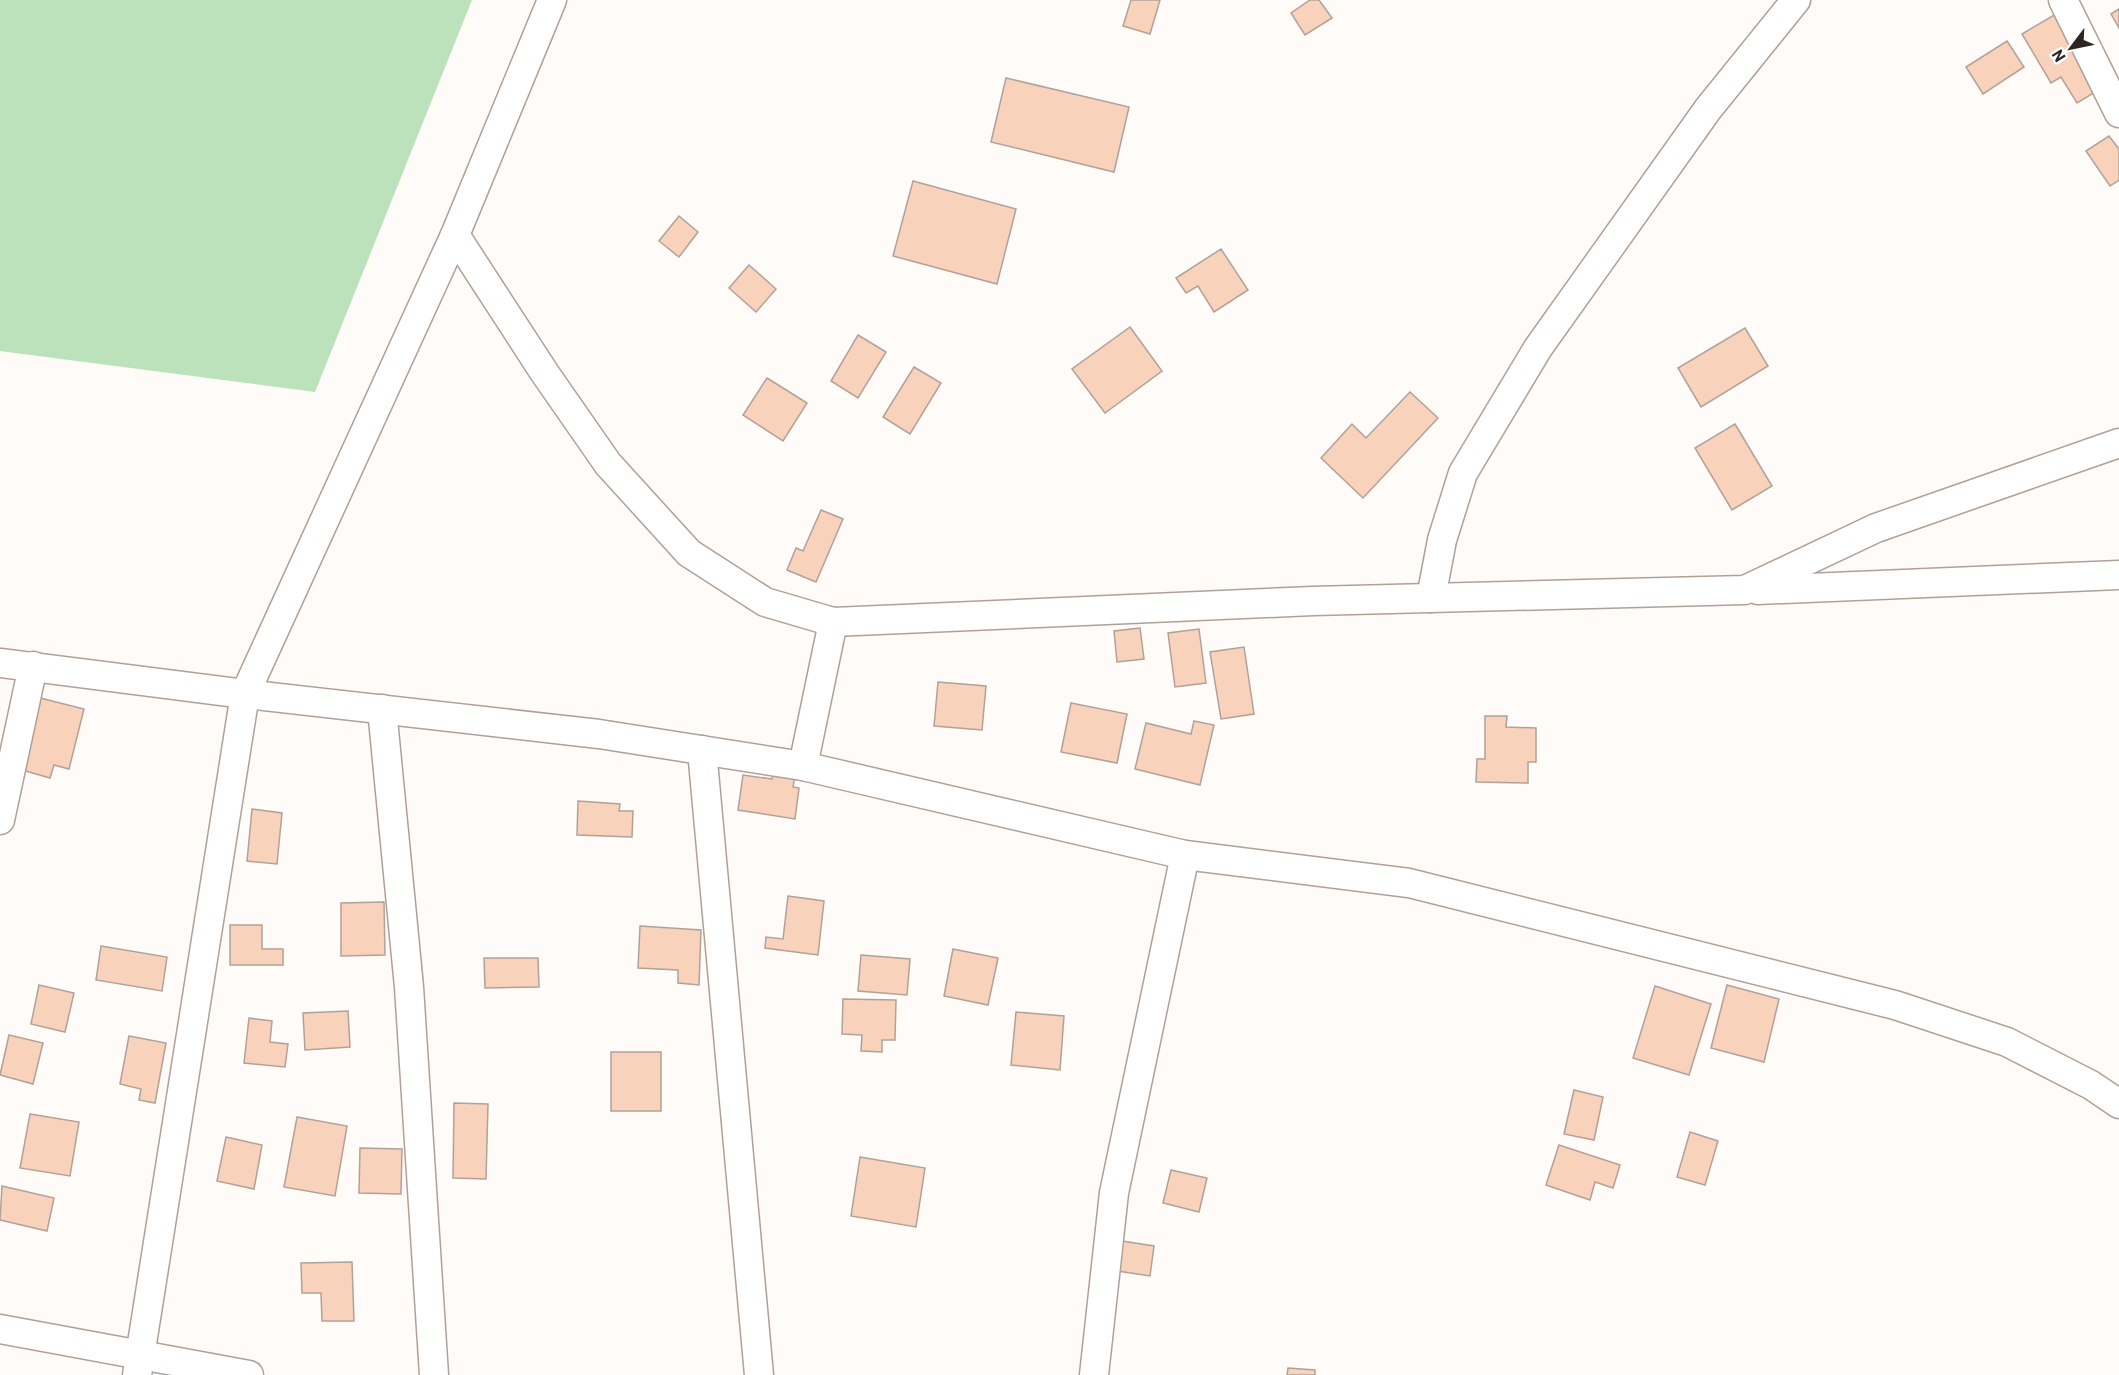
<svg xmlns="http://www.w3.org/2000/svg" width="2119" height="1375" font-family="Barlow,sans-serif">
<rect width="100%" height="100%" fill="#fefbf8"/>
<polygon fill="#bbe2ba" points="0,0 472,0 315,392 0,351"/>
<g fill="#f9d2bc" stroke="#b2a198" stroke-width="1.5">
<polygon points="1131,0 1160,0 1150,34 1123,26"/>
<polygon points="1310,0 1319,0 1332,18 1305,35 1291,13"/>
<polygon points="2066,8 2102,88 2077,103 2061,77 2051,83 2022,34"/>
<polygon points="2119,9 2119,28 2111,14"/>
<polygon points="2007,41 2024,67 1983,94 1966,67"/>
<polygon points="1006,78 1129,107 1114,172 991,142"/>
<polygon points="2109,136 2119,149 2119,180 2110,186 2086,151"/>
<polygon points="913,181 1016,209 997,284 893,256"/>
<polygon points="679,216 698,232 679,257 659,241"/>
<polygon points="1221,249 1248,290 1214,312 1198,286 1186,293 1176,278"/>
<polygon points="749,265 776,289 756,312 729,288"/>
<polygon points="1130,327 1162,371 1105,413 1072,369"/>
<polygon points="1745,328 1768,366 1701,407 1678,368"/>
<polygon points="858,335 886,352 858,398 831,381"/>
<polygon points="914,367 941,383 910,434 883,417"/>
<polygon points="767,378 807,403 783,441 743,415"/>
<polygon points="1410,392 1438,418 1363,498 1321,458 1352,424 1366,438"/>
<polygon points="1735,424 1772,486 1732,510 1695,448"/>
<polygon points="821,510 843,519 816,582 787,570 796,548 803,551"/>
<polygon points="1140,628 1144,659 1117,662 1114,631"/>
<polygon points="1199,629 1206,683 1175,687 1168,633"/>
<polygon points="1244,647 1254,714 1221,719 1210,652"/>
<polygon points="938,682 986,686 982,730 934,726"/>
<polygon points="40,698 84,709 69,769 54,765 50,778 22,770"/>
<polygon points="1071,703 1127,714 1117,763 1061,752"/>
<polygon points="1485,716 1507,716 1506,727 1536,728 1536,762 1528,762 1528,783 1476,782 1477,759 1485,759"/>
<polygon points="1194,721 1214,725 1200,785 1135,769 1146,723 1191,734"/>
<polygon points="774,766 796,769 793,787 799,788 795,819 738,810 743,775 772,779"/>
<polygon points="578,801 620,804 619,811 633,811 632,837 577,835"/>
<polygon points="252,809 282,813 277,864 247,861"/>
<polygon points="788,896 824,901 818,955 765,948 766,937 783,939"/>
<polygon points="384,902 385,955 341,956 341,903"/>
<polygon points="230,925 262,925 262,949 283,949 283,965 230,965"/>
<polygon points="640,926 701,930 699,985 678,983 678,970 638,968"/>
<polygon points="101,946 167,957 162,991 96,980"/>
<polygon points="953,949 998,958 988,1005 944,996"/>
<polygon points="861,955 910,959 907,995 858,991"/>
<polygon points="484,958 538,958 539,987 485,988"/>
<polygon points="39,985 74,993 65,1032 31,1024"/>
<polygon points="1727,985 1779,999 1764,1062 1711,1048"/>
<polygon points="1655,986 1711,1004 1689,1075 1633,1058"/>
<polygon points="843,999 896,1000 895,1040 882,1040 882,1052 861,1051 862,1035 842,1034"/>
<polygon points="348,1011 350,1047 305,1050 303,1013"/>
<polygon points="1016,1012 1064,1016 1060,1070 1011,1065"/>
<polygon points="249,1018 272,1021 270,1042 288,1044 285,1067 244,1063"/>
<polygon points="9,1035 43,1043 33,1084 0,1075"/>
<polygon points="129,1036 166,1043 155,1103 139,1100 141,1089 120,1084"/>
<rect x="611" y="1052" width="50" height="59"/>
<polygon points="1574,1090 1603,1097 1594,1140 1564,1134"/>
<polygon points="454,1103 488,1104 486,1179 453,1178"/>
<polygon points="30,1114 79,1122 70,1176 20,1168"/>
<polygon points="297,1117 347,1126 335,1196 284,1187"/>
<polygon points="1690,1132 1718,1141 1705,1185 1677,1177"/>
<polygon points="226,1137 262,1145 254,1189 217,1181"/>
<polygon points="1559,1145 1620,1165 1613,1188 1595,1182 1590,1200 1546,1185"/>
<polygon points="360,1148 402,1149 401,1194 359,1193"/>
<polygon points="860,1157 925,1168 916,1227 851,1216"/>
<polygon points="1171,1170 1207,1178 1199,1212 1163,1203"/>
<polygon points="2,1186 54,1198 47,1231 0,1220"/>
<polygon points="1122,1241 1154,1246 1150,1276 1118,1271"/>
<polygon points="352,1262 354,1321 322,1321 321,1293 302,1293 301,1263"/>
<polygon points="1288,1368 1315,1370 1315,1375 1287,1375"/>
</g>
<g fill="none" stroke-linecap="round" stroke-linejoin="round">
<defs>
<g id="street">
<polyline points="2063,0 2119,113"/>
<polyline points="455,235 544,372 608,464 689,553 765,602 833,622"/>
<polyline points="1758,590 2119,575"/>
<polyline points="1431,598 1442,540 1463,473 1538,348 1708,109 1796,0"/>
<polyline points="0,663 245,694 599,734 803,766 1185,855 1409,883 1895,1005 2007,1042 2091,1085 2119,1104"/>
<polyline points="382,709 409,987 434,1375"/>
<polyline points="702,750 759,1375"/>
<polyline points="803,766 833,622 1313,601 1745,590 1876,528 2119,443"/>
<polyline points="0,820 33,666"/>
<polyline points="0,1329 249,1375"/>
<polyline points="137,1375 245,694 455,235 552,0"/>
<polyline points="1094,1375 1114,1193 1185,855"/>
</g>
</defs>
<use href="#street" stroke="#b1a097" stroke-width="31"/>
<use href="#street" stroke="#fff" stroke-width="28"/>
</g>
<g transform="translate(2071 48) rotate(238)" stroke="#ffffff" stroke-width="4.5" paint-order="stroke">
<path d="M0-4.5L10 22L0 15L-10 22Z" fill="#2c2522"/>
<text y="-9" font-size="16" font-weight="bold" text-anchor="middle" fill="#2c2522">N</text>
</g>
</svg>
